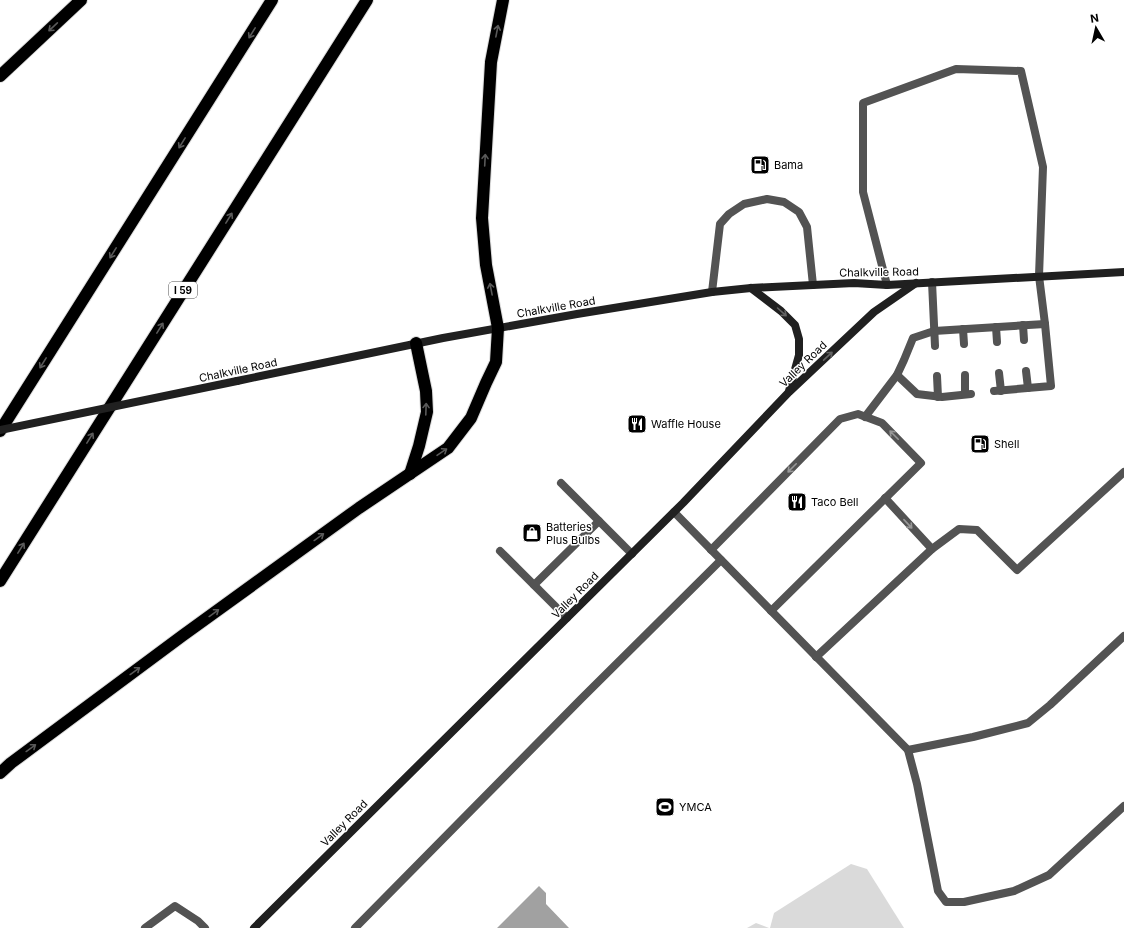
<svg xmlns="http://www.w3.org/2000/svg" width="1124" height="928" font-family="Inter,sans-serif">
<rect width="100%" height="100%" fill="#fff"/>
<g fill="#dadada">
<polygon points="851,864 867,869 904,928 770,928 774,913"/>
<polygon points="756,923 769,928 747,928"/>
</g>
<polygon fill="#a1a1a1" points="539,886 546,893 546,904 569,928 497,928"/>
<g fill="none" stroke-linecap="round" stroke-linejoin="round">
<defs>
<g id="highway">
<polyline points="0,76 81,0"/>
<polyline points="0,431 272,0"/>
<polyline points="410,474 419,446 427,412 426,391 416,343"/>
<polyline points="0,581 367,0"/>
<polyline points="0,773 11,763 182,636 359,508 448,448 471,418 486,383 496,362 498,328 486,265 482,218 491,62 503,0"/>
</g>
</defs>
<use href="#highway" stroke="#dbdbdb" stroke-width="14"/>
<g stroke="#535353" stroke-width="8">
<polyline points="932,282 935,346"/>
<polyline points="887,285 863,192 863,103 956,69 1021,71 1043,167 1039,276 1045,324"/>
<polyline points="712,292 720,224 729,214 744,204 767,199 784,202 799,212 807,227 813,285"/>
<polyline points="1023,325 1024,340"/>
<polyline points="996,327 997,342"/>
<polyline points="963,329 964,344"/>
<polyline points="1026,371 1028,388"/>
<polyline points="999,373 1001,391"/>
<polyline points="897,375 917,394 942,397 971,394"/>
<polyline points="965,375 965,394"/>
<polyline points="937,376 938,397"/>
<polyline points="865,417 897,375 904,360 913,338 934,331 1045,324 1051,386 994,391"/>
<polyline points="561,483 632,554"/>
<polyline points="885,498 932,549"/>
<polyline points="674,512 908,750 973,737 1028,723 1050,705 1124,636"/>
<polyline points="711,550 840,419 858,414 882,423 921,463 771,611"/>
<polyline points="500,551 567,618"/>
<polyline points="534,585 599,521"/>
<polyline points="816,657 932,549 959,529 977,530 1017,570 1124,472"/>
<polyline points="908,750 917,784 938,891 946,902 964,902 1014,891 1049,875 1124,806"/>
<polyline points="145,928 175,906 198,921 205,928"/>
<polyline points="355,928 581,699 721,560"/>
</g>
<g stroke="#202020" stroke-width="8">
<polyline points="751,288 781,311 795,325 799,339 799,355 789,391"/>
<polyline points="237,381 443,338 577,314 712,292 751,288 854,283 887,285 1124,272"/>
<polyline points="254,928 683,503 789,392 874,312 916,283"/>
</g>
<use href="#highway" stroke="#000" stroke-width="12"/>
<polyline stroke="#202020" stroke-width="8" points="0,430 237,381"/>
</g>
<defs><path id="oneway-shaft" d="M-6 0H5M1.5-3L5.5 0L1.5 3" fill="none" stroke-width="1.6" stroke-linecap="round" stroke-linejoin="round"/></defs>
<g stroke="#595959">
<use href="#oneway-shaft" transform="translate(53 27) rotate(137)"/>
<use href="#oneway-shaft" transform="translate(497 31) rotate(-79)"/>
<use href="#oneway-shaft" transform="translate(252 33) rotate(122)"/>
<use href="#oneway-shaft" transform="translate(182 143) rotate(122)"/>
<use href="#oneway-shaft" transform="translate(485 160) rotate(-87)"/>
<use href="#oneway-shaft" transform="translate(229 218) rotate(-58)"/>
<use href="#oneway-shaft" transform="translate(113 253) rotate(122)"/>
<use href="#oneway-shaft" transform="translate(491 289) rotate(-101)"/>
<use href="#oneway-shaft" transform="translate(160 328) rotate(-58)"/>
<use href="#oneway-shaft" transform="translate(43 363) rotate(122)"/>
<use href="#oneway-shaft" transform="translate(426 409) rotate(-88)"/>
<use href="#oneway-shaft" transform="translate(90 438) rotate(-58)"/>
<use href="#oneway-shaft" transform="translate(442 452) rotate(-34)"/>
<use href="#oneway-shaft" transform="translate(319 537) rotate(-36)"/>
<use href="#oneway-shaft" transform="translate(21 548) rotate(-58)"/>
<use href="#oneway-shaft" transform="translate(214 613) rotate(-36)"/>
<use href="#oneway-shaft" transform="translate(135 671) rotate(-36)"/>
<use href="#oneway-shaft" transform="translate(31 748) rotate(-36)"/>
</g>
<g stroke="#636363">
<use href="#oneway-shaft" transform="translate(782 312) rotate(42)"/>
<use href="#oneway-shaft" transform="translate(828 356) rotate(-43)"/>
</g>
<g stroke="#989898">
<use href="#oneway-shaft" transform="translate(894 435) rotate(-135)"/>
<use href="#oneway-shaft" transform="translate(792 468) rotate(135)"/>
<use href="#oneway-shaft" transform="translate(908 524) rotate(47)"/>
</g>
<defs>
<symbol id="fuel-square" viewBox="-11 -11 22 22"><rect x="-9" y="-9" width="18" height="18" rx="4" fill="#000" stroke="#fff"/><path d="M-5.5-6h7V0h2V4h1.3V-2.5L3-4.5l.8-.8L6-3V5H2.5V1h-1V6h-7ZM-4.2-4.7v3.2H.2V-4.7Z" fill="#fff"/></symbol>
<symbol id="restaurant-square" viewBox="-11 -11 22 22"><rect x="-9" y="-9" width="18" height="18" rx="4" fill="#000" stroke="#fff"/><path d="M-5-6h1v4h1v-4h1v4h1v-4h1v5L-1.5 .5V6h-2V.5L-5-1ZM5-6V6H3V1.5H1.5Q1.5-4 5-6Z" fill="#fff"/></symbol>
<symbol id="shop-square" viewBox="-11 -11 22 22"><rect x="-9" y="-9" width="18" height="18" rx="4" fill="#000" stroke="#fff"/><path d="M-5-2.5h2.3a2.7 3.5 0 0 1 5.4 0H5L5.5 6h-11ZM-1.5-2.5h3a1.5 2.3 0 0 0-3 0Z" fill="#fff"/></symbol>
<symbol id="stadium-square" viewBox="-11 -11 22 22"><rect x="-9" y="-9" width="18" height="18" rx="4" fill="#000" stroke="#fff"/><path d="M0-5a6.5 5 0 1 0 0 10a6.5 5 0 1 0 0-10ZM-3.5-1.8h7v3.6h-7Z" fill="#fff"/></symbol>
</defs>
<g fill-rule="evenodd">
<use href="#fuel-square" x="749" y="154" width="22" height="22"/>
<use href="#restaurant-square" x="626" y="413" width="22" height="22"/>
<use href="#fuel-square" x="969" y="433" width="22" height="22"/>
<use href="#restaurant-square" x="786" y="491" width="22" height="22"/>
<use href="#shop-square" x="521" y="522" width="22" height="22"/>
<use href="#stadium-square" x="654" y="796" width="22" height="22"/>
</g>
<g text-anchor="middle" stroke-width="3" stroke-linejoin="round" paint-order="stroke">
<rect fill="#fff" stroke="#4c4c4c" stroke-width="1" x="169" y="282" width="28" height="16" rx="3"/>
<g font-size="10" font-weight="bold" fill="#000">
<text x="183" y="294">I 59</text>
</g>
<g font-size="11" fill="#000" stroke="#fff" text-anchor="start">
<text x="774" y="169">Bama</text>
<text x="651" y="428">Waffle House</text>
<text x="994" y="448">Shell</text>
<text x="811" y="506">Taco Bell</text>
<text x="546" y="531">Batteries<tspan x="546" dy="13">Plus Bulbs</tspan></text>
<text x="679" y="811">YMCA</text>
</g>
<g font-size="11" fill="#000" stroke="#fff">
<text transform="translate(879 272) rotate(-1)" y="4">Chalkville Road</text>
<text transform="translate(556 307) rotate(-10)" y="4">Chalkville Road</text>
<text transform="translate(803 364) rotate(-44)" y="4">Valley Road</text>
<text transform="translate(238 370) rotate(-12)" y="4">Chalkville Road</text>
<text transform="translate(575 595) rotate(-45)" y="4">Valley Road</text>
<text transform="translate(344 823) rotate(-45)" y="4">Valley Road</text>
</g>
</g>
<g transform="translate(1096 28) rotate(351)" stroke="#ffffff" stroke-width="3" paint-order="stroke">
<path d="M0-3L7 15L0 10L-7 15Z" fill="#000000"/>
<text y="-6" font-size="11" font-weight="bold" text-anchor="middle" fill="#000000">N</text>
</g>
</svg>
